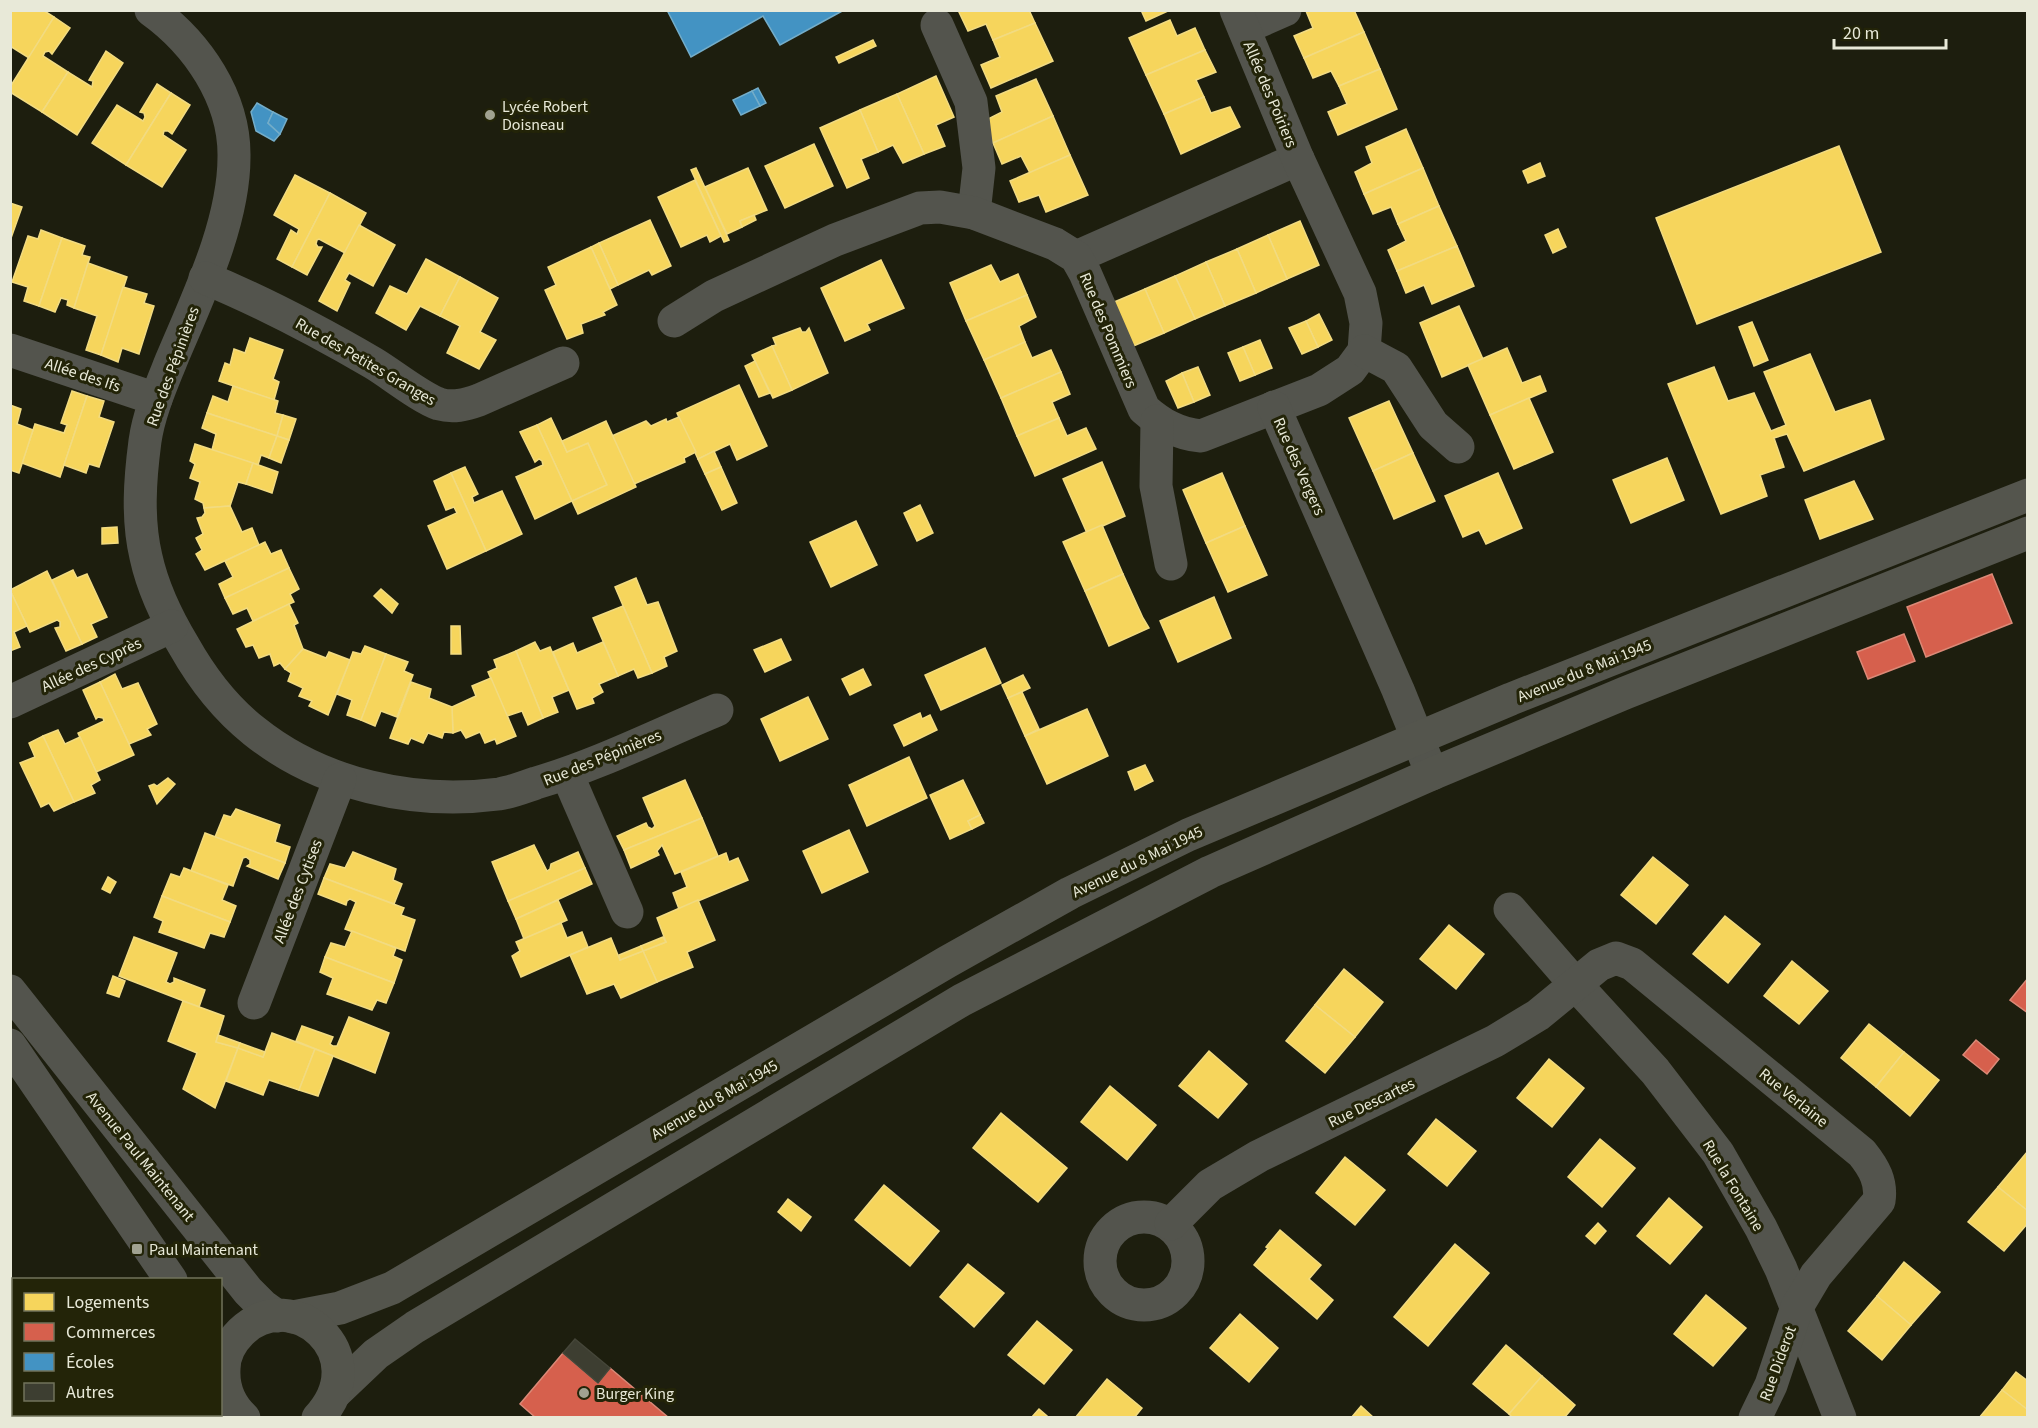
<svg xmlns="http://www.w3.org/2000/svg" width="2038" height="1428" font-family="'Source Sans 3',sans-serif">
<rect width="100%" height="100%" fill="#1d1e0e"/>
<g fill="#f6d55c" stroke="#f2db81" stroke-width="1.5">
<polygon points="10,10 43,10 54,17 29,58 10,46"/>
<polygon points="958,10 1029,10 1035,23 993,40 986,24 968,31"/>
<polygon points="1141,10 1170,10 1146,21"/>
<polygon points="1354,10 1364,32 1304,58 1294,36 1313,28 1306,11"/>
<polygon points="54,17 70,28 52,54 49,51 45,52 43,56 68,72 42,112 10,92 10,87"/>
<polygon points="1170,20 1177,36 1195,28 1205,50 1146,75 1129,38"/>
<polygon points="1035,23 1053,61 991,88 981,65 1000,57 993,40"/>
<polygon points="1364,32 1380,69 1339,86 1331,71 1313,78 1304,58"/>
<polygon points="873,40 876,46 839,63 836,57"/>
<polygon points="1205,50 1216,72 1196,80 1204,97 1164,114 1146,75"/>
<polygon points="106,51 123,63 77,135 42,112 68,72 92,87 93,81 89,80"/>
<polygon points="1380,69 1397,109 1338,135 1328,112 1347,104 1339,86"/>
<polygon points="936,76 954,117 936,125 945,146 924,154 897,94"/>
<polygon points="1036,79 1053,116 993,143 984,121 1002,112 996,96"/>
<polygon points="157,84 171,93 126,165 92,143 117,105 143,121 145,117 144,113 140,112"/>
<polygon points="171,93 190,105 172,134 168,131 164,131 163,135 186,150 162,187 126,165"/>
<polygon points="897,94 924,154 903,163 893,145 878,152 860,110"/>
<polygon points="1204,97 1211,113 1230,107 1240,127 1181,154 1164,114"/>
<polygon points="860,110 878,152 861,159 869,178 847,188 820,128"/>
<polygon points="1053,116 1070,155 1030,173 1021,156 1002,164 993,143"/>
<polygon points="1406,129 1423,168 1364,194 1355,172 1372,163 1366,147"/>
<polygon points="814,144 833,186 785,208 765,166"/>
<polygon points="1839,146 1881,252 1697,324 1656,218"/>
<polygon points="1070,155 1088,195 1046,212 1039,195 1019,202 1010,181"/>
<polygon points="1540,163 1545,176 1528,183 1523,171"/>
<polygon points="696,168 729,240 724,242 691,170"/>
<polygon points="748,168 767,210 740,221 742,227 727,234 705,187"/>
<polygon points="1423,168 1439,206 1398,224 1391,207 1373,214 1364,194"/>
<polygon points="295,175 330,193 292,267 277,259 291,230 297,234 299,229 274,215"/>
<polygon points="695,180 721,236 710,242 707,235 681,247 658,197"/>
<polygon points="330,193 366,213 345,253 319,239 317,240 316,244 318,247 322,247 307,275 292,267"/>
<polygon points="10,203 22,207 10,241"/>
<polygon points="1439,206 1457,246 1397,271 1388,250 1406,241 1398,224"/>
<polygon points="754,215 756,220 742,227 740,221"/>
<polygon points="650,220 671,266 652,275 649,270 618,285 599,243"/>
<polygon points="1300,221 1319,265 1287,279 1268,235"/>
<polygon points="359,225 395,245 373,286 349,273 345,280 350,283 337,311 319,301"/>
<polygon points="1558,229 1566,247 1553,253 1545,235"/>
<polygon points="41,230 62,238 39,306 24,301 28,287 12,282 28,236 38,239"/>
<polygon points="1268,235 1287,279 1256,293 1237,249"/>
<polygon points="62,238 85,246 82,255 90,257 74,308 67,305 68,300 61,298 55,312 39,306"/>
<polygon points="599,243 618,285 610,289 591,247"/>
<polygon points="1457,246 1474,286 1432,304 1424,285 1406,293 1397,271"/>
<polygon points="591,247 617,305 603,312 605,315 581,324 583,333 567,339 545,290 556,285 548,267"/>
<polygon points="1237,249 1256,293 1225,306 1206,262"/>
<polygon points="426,259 460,277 440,316 420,306 406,330 376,313 390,286 407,294"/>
<polygon points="881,260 904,308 867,324 870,330 845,341 821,288"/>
<polygon points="1206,262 1225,306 1195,319 1175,276"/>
<polygon points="88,263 127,277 101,355 86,350 97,316 74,308"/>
<polygon points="991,265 1000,282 1018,274 1027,295 966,321 950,283"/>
<polygon points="1175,276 1195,319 1164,333 1145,289"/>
<polygon points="460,277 498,298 480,332 496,340 479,369 447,353 460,326 440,316"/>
<polygon points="123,287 147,294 144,303 154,306 139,354 122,348 118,362 101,355"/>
<polygon points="1145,289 1164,333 1131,347 1112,303"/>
<polygon points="1027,295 1036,317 1019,326 1025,342 984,360 966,321"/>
<polygon points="1459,306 1483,359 1442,377 1420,323"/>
<polygon points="1319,314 1332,340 1318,347 1306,321"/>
<polygon points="1306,321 1318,347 1302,354 1289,328"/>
<polygon points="1752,322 1768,360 1754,366 1739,327"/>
<polygon points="800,328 802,332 806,332 809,328 828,373 792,390 772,346 776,345 773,338"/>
<polygon points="250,338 283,350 273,379 279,382 274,400 219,381 225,363 230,365 234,349 245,353"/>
<polygon points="1260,340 1272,368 1255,375 1243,347"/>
<polygon points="1025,342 1032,358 1051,350 1061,372 1001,398 984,360"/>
<polygon points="772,346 792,390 773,398 752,355"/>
<polygon points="1243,347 1255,375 1240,381 1228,353"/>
<polygon points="1507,348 1522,383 1540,376 1546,391 1490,415 1468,365"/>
<polygon points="1810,354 1835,412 1870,400 1884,439 1804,471 1787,434 1774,438 1784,467 1760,475 1767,496 1721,514 1668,384 1714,367 1728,401 1754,393 1771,431 1786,425 1764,372"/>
<polygon points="755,361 770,393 759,397 745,366"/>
<polygon points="1198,367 1210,395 1194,402 1182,373"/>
<polygon points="1061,372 1070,394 1052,402 1059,418 1017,436 1001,398"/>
<polygon points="1182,373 1194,402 1178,408 1166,381"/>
<polygon points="739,385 767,446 737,460 730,444 698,459 677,413"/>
<polygon points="233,386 278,401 275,413 283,415 277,436 207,413 213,396 228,402"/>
<polygon points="72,391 87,396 60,477 22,463 35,424 64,433 67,425 61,423"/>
<polygon points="87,396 104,401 99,417 114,422 99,467 89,464 86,473 64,465"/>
<polygon points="1529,398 1553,452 1514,469 1490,415"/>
<polygon points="1389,401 1413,453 1373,471 1349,418"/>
<polygon points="10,405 21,409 17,424 33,430 19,473 10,470"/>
<polygon points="207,413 277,436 269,458 261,455 258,465 212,450 216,434 202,428"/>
<polygon points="283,415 296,419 289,440 277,436"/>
<polygon points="679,417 696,452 684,458 685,462 634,484 612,436 646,421 651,426 666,419 667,422"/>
<polygon points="551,418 567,452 588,443 607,485 572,501 537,425"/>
<polygon points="1059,418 1067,436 1086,428 1096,449 1035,476 1017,436"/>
<polygon points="606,421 636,487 578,514 572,501 607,485 588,443 567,452 562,441"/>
<polygon points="537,425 572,501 535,519 516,477 543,465 542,461 539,459 535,462 520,432"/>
<polygon points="277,436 289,440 281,463 269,458"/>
<polygon points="195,444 253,463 246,484 238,482 230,506 204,508 203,503 195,499 200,482 190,478 195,464 190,461"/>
<polygon points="714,451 721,467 705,474 698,459"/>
<polygon points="1413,453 1435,501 1394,519 1373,471"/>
<polygon points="1667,458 1684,500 1631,523 1613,480"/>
<polygon points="1102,462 1125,516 1087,533 1063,479"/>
<polygon points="253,463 278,472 272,493 246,484"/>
<polygon points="465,467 478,494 472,497 474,503 502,491 522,534 486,551 451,473"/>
<polygon points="721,467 737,503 722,510 705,474"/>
<polygon points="451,473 486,551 447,569 428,526 457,513 454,507 446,510 434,481"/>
<polygon points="1222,473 1245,526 1206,543 1183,490"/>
<polygon points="1498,473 1522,528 1486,544 1479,530 1463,537 1445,496"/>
<polygon points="1854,481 1873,519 1820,539 1805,500"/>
<polygon points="920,505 933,533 917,541 904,513"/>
<polygon points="230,506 242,532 252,528 259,545 205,570 196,554 202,550 196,538 203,534 197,518 202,517 205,513 204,508"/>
<polygon points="856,521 877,565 831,587 810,542"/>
<polygon points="1102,525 1123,574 1085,591 1063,542"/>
<polygon points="1245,526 1267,575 1228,592 1206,543"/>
<polygon points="117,527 118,543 102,544 102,528"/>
<polygon points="265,542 271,554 281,550 289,568 225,598 219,584 233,577 225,561"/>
<polygon points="289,568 299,589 290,594 294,602 253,621 247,608 233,614 225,598"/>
<polygon points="73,570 77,578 87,574 107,617 91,624 97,637 82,644 52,580"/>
<polygon points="47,571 82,644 66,651 55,628 60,627 60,622 57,620 30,632 10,590"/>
<polygon points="1123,574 1143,618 1149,628 1109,646 1085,591"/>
<polygon points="636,578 647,605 658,602 677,651 664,657 667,666 652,673 615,587"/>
<polygon points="381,589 398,604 392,613 374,596"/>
<polygon points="10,590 27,626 14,632 20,647 10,651"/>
<polygon points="1214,597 1231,638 1178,662 1160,621"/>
<polygon points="289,604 298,623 294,625 303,649 285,669 280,663 274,666 270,654 259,658 253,645 246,647 237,629"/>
<polygon points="623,606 652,673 638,678 634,669 618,676 593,618"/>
<polygon points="451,626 460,626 461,654 451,654"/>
<polygon points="781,639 791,660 765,672 754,650"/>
<polygon points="535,642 540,651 550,647 569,690 552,697 558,712 543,718 516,651"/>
<polygon points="603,642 618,676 599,684 603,692 592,698 594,703 577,709 553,652 573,643 577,653"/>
<polygon points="365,646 386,654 361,720 347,715 352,700 337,694 353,652 361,654"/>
<polygon points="985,648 1001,683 941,710 925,675"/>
<polygon points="303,649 326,658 329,652 350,660 328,715 309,706 312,701 299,696 303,688 288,681 291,673 285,669"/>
<polygon points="516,651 543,718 528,725 522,711 507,716 488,672 497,668 494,660"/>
<polygon points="386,654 408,662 404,671 413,675 397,717 381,711 375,726 361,720"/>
<polygon points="863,669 871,685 850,695 842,679"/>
<polygon points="115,674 122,689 138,683 157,724 147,729 151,735 129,744 100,682"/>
<polygon points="1023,675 1030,688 1008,698 1002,685"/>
<polygon points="491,678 516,736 497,744 495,739 485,743 480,732 466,738 461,730 453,733 452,707 476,696 472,686"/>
<polygon points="100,682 134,755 96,772 78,733 104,721 103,718 98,717 96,719 83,690"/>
<polygon points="411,682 431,689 429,698 452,707 453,733 444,732 442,738 428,733 423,743 411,738 408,744 390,738"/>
<polygon points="1022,692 1039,729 1025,736 1008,698"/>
<polygon points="808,697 828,739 780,761 761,719"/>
<polygon points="1087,709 1108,756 1047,784 1025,736"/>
<polygon points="920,713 922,719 930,715 937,730 904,746 894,725"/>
<polygon points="58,730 65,744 80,737 100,780 91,785 95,793 74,802 43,736"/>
<polygon points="43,736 74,802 54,811 49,803 41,807 20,763 35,757 29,743"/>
<polygon points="909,757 927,798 867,826 849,785"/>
<polygon points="1145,765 1153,781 1135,790 1128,772"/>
<polygon points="168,778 175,784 157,804 149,786 154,784 157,786"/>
<polygon points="685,780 702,818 624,850 617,836 646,823 648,827 652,829 655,826 643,798"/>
<polygon points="963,780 980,815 968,821 972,829 950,839 930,795"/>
<polygon points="236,809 280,825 275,842 290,847 285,863 215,837 224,815 231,817"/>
<polygon points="980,815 984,823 972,829 968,821"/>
<polygon points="702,818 718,856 675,874 662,845 657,851 659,855 631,868 624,850"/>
<polygon points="849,830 868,872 822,893 803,851"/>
<polygon points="205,833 285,863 278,879 247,866 250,864 250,860 246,857 243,858 233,886 191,871"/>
<polygon points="534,845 547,871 550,869 551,864 578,852 585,868 508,901 492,862"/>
<polygon points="353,852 396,869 393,880 402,884 394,904 324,878 330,864 345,868"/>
<polygon points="726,853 729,862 738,858 748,880 679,909 673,893 687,887 681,872"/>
<polygon points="1653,857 1688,885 1656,924 1621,895"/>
<polygon points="184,868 228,885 222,900 236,906 230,922 162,896 171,874 180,877"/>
<polygon points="585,868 592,884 516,919 508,901"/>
<polygon points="108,877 116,882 110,893 102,889"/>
<polygon points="324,878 404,908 401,915 415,920 405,951 345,929 356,902 350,899 347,901 346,905 318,894"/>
<polygon points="162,896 230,922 224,937 210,933 204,948 159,932 163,921 154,917"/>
<polygon points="558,900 567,920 524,939 516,919"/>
<polygon points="698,900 715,940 687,952 693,967 657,982 643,951 666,942 657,918"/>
<polygon points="1725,916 1760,944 1728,983 1693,954"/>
<polygon points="561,923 567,938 582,932 588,947 521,977 512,956 520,951 516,942"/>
<polygon points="1449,925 1484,954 1456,989 1420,959"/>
<polygon points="352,931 396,948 393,956 402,960 394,983 325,957 331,943 345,947"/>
<polygon points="134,937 177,953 166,982 170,984 174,982 174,978 205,990 199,1007 119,976"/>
<polygon points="663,937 666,942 643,951 641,946"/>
<polygon points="611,938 620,960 643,951 657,982 621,998 614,984 587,994 570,955"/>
<polygon points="641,946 643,951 620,960 619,955"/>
<polygon points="325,957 394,983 386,1003 377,1000 372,1010 327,994 333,978 320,972"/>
<polygon points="1792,961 1828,991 1799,1024 1764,996"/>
<polygon points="1344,969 1383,1002 1355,1037 1315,1005"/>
<polygon points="113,976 125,981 119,997 107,993"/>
<polygon points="183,1001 224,1016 216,1042 238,1048 215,1108 183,1089 197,1053 168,1041"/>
<polygon points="1315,1005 1355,1037 1325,1073 1286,1041"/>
<polygon points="349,1017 389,1033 375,1073 296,1041 302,1026 333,1037 330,1044 333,1046 337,1046"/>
<polygon points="1869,1024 1904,1052 1876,1087 1841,1058"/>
<polygon points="272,1033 315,1049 299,1090 269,1080 263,1095 226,1081 238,1048 263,1057"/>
<polygon points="218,1035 240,1043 238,1048 216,1042"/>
<polygon points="240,1043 265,1052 263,1057 238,1048"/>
<polygon points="315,1049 333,1056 318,1096 299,1090"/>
<polygon points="1209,1051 1247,1084 1218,1118 1179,1086"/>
<polygon points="1904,1052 1939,1080 1910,1116 1876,1087"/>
<polygon points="1549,1059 1584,1088 1552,1127 1517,1098"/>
<polygon points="1110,1086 1156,1125 1127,1160 1081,1122"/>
<polygon points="1001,1113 1067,1168 1038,1202 973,1148"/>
<polygon points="1436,1119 1476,1151 1447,1186 1408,1154"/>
<polygon points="1600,1139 1635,1168 1602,1207 1568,1177"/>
<polygon points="2027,1152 2028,1153 2028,1211 1998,1187"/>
<polygon points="1345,1157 1385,1190 1355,1225 1316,1193"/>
<polygon points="884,1185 939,1231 910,1266 855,1220"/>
<polygon points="1998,1187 2028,1211 2028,1223 2004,1251 1968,1222"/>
<polygon points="1669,1198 1702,1227 1670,1264 1637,1236"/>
<polygon points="788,1199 811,1217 801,1231 778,1212"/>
<polygon points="1598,1223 1606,1231 1595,1244 1586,1236"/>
<polygon points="1280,1230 1321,1265 1309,1279 1333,1300 1317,1319 1254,1265 1268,1248 1266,1247"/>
<polygon points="1455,1244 1489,1273 1428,1346 1394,1317"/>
<polygon points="1904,1262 1940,1292 1911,1325 1877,1296"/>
<polygon points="968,1264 1004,1293 974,1327 940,1297"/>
<polygon points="1706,1295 1746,1328 1713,1366 1674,1334"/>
<polygon points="1877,1296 1911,1325 1882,1360 1848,1331"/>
<polygon points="1240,1314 1278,1348 1249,1382 1210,1348"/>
<polygon points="1037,1321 1072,1350 1044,1384 1008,1355"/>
<polygon points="1506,1345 1542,1376 1509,1414 1473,1384"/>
<polygon points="2016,1372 2028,1381 2028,1410 2002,1390"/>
<polygon points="1542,1376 1575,1405 1564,1418 1513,1418 1509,1414"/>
<polygon points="1107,1379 1142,1408 1134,1418 1075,1418"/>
<polygon points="2002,1390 2028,1410 2028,1418 1979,1418"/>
<polygon points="1361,1406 1374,1418 1351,1418"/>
<polygon points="1039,1409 1047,1416 1046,1418 1031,1418"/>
</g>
<g fill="#d6604d" stroke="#db8977" stroke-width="1.5">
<polygon points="1992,574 2012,623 1926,657 1907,607"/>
<polygon points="1904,634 1915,661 1868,679 1857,652"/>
<polygon points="2028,978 2028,1013 2010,1000"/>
<polygon points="1976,1040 1999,1059 1987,1074 1963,1055"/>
<polygon points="563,1353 598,1383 610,1368 669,1418 536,1418 520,1404"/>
</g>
<g fill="#4393c3" stroke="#74adc9" stroke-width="1.5">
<polygon points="667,10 844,10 780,45 763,16 691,57"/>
<polygon points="758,88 766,103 760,106 752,91"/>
<polygon points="752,91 760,106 741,115 733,100"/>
<polygon points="257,103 273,112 268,123 280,134 274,141 256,131 251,112"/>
<polygon points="273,112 287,119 280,134 268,123"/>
</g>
<polygon fill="#3d3e31" stroke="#454639" stroke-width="1.5" points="575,1339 610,1368 598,1383 563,1353"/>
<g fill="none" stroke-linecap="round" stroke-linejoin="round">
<g stroke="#53544d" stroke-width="33">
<path d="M151,10C197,43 235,98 234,157C234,224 197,299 171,361C161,386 149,413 145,441C140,479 137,519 146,557C153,589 167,618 184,646C202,678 225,708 254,731C321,785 414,805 499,794C512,792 524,787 536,783C598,765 657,735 717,710"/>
<polyline points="937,25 971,102 979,168 974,213"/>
<polyline points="1244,28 1285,10"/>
<polyline points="1076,257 1298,159"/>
<path d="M205,278C263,302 318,331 373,363C390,373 421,398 439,404C453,408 465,405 479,400L563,363"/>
<path d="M674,321L714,296L835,240L920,208L940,207L974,213L1055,244L1076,257L1085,273L1144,409C1161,424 1178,434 1201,436L1319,390L1350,370L1364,351L1366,323L1360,293L1298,159L1236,10"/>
<polyline points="10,350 156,399"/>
<polyline points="1364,351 1396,368 1433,425 1458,447"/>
<polyline points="1274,407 1398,690 1432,774"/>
<polyline points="1157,421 1156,486 1171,564"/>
<polyline points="10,702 172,626"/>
<polyline points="567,774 627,912"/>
<polyline points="1510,909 1576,985 1655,1071 1718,1153 1761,1228 1781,1269 1840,1418"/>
<polyline points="254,1003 340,779"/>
<circle cx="1144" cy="1261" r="44"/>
<path d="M1171,1224L1210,1185L1259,1156L1495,1041L1538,1015L1599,965L1616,958L1632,964L1862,1153C1874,1168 1882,1182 1879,1201L1816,1275L1797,1307L1771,1385L1755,1418"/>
</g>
<g stroke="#53544d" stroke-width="33">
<polyline points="10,991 248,1291 263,1306 277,1316"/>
<polyline points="10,1045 171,1280"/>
</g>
<g stroke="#54554d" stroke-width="33">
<polyline points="293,1317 340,1308 392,1288 947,962 1070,893 1188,835 1511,699 2028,495"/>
<polyline points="336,1392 376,1354 415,1327 962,1000 1210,872 1432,774 1625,693 2028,533"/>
<polyline points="152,1418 157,1414"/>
<path d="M244,1418C230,1405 223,1388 224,1369C224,1354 231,1342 241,1332C292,1282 377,1354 318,1418"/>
</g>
</g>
<g fill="#a1a291" stroke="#232408" stroke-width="2">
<circle cx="490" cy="115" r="6"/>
<rect x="131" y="1243" width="12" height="12" rx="3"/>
<circle cx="584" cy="1393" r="6"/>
</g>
<g text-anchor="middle" stroke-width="6" stroke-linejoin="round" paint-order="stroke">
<g font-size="16" fill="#e8e9d8" stroke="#232408">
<text transform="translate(1271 94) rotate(67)" y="6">Allée des Poiriers</text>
<text transform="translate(1109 330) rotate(67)" y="6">Rue des Pommiers</text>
<text transform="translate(366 361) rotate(30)" y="6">Rue des Petites Granges</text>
<text transform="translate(172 366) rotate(-70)" y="6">Rue des Pépinières</text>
<text transform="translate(83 374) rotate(18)" y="6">Allée des Ifs</text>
<text transform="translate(1300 466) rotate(66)" y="6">Rue des Vergers</text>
<text transform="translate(91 664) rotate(-25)" y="6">Allée des Cyprès</text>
<text transform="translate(1584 670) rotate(-22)" y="6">Avenue du 8 Mai 1945</text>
<text transform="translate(602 757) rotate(-22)" y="6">Rue des Pépinières</text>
<text transform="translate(1137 861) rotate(-26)" y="6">Avenue du 8 Mai 1945</text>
<text transform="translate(297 891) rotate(-69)" y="6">Allée des Cytises</text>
<text transform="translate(1794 1097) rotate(39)" y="6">Rue Verlaine</text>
<text transform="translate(714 1099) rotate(-30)" y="6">Avenue du 8 Mai 1945</text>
<text transform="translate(1371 1102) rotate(-26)" y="6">Rue Descartes</text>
<text transform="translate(141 1156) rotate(51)" y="6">Avenue Paul Maintenant</text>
<text transform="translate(1734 1185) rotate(59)" y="6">Rue la Fontaine</text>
<text transform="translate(1777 1363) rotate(-70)" y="6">Rue Diderot</text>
</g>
<g font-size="16" fill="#e8e9d8" stroke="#232408" text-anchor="start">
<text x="502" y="112">Lycée Robert<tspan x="502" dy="18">Doisneau</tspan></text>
<text x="149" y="1255">Paul Maintenant</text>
<text x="596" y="1399">Burger King</text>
</g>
</g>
<rect width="2038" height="1428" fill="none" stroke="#e8e9d8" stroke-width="24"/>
<rect x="12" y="1278" width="210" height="138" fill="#232408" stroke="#72735b" stroke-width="1.5"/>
<rect x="24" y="1293" width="30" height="18" fill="#f6d55c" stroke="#72735b" stroke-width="1.5"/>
<text x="66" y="1308" font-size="18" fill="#e8e9d8">Logements</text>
<rect x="24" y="1323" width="30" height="18" fill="#d6604d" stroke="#72735b" stroke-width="1.5"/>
<text x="66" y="1338" font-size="18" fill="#e8e9d8">Commerces</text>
<rect x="24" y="1353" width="30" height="18" fill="#4393c3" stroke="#72735b" stroke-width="1.5"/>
<text x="66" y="1368" font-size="18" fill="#e8e9d8">Écoles</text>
<rect x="24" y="1383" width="30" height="18" fill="#3d3e31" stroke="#72735b" stroke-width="1.5"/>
<text x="66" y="1398" font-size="18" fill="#e8e9d8">Autres</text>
<path d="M1834 39v9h112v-9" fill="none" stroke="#e8e9d8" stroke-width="3"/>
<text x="1843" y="39" font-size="18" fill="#e8e9d8" stroke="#232408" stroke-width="4.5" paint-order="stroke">20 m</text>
</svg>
